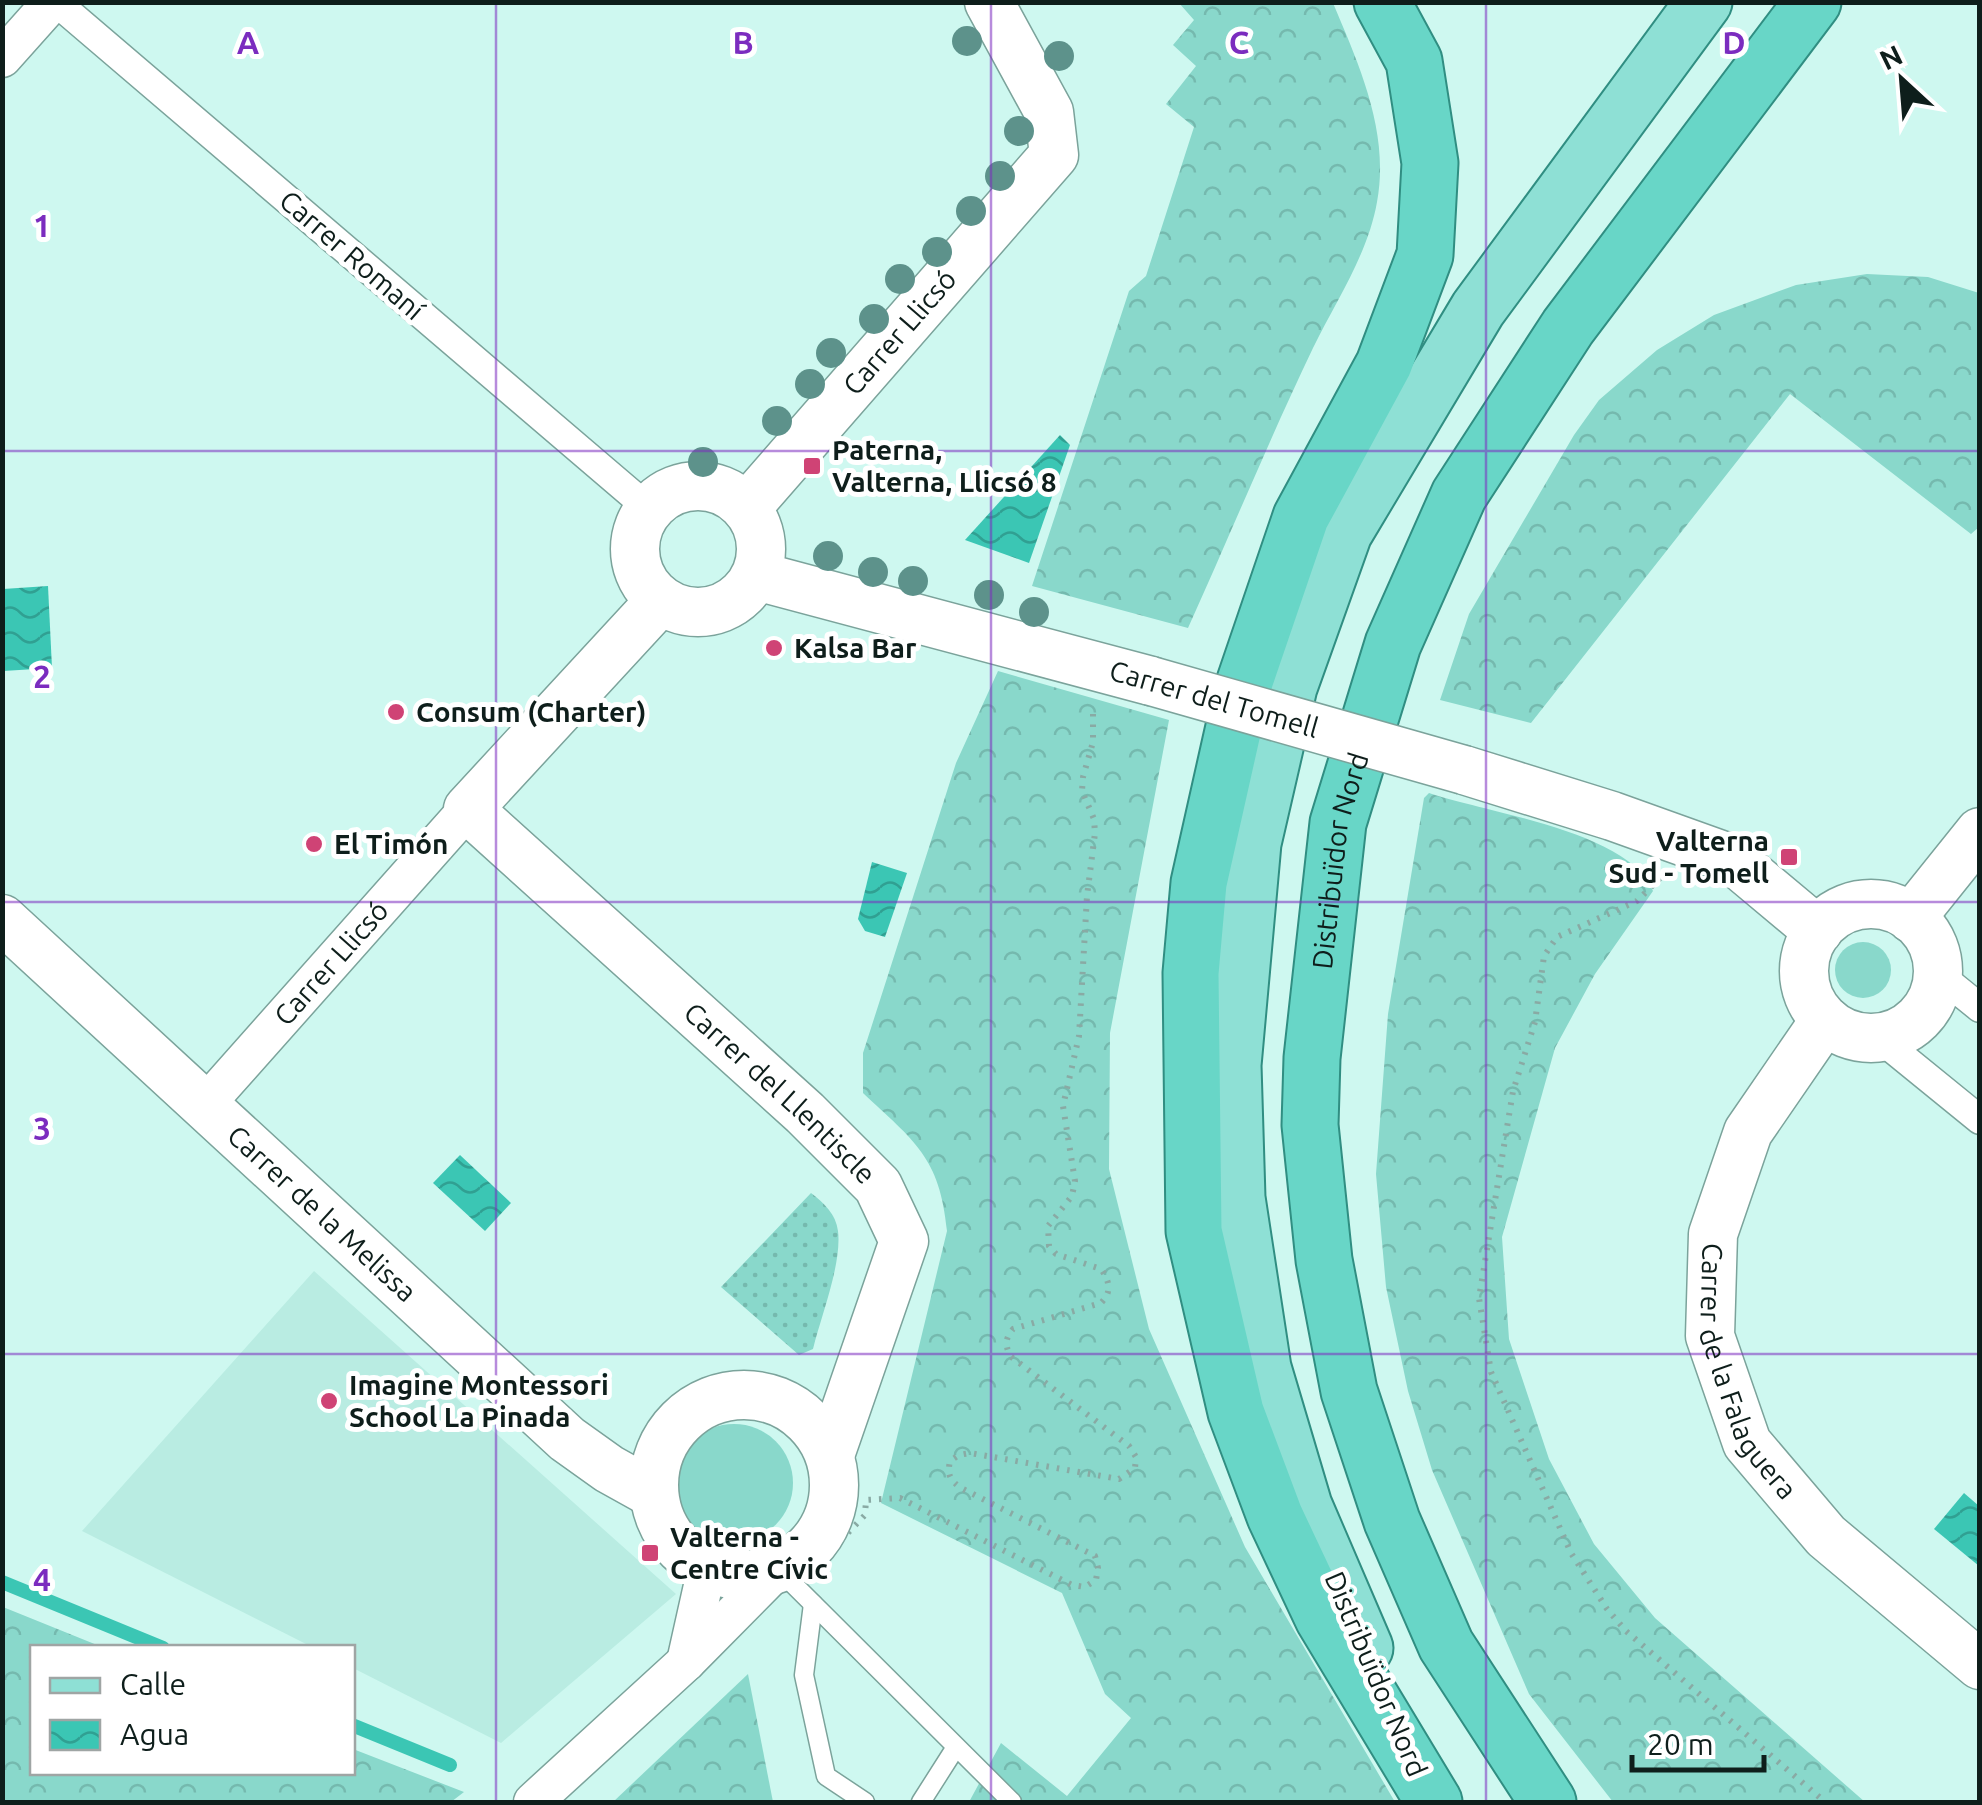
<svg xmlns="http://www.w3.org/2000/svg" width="1982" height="1805" font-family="Ubuntu,sans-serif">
<defs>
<pattern id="grass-dots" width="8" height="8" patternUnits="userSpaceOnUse" patternTransform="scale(2.5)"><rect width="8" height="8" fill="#89d8cb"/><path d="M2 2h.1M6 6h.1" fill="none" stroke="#75b9ae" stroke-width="1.8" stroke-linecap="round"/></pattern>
<pattern id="forest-crowns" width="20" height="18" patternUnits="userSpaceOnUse" patternTransform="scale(2.5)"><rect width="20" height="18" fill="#89d8cb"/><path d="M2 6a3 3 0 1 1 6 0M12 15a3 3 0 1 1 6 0" fill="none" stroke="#75b9ae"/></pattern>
<pattern id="water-waves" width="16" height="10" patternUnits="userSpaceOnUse" patternTransform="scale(2.5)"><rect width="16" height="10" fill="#3bc6b4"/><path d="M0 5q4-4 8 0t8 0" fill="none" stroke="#30a092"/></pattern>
</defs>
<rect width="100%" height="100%" fill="#cef8f0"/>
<polygon fill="#b9ece2" points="314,1271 676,1594 501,1743 353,1668 352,1648 312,1647 82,1531"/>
<path fill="url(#grass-dots)" d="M811,1193C824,1203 836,1214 838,1231C842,1264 821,1316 813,1349L799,1355L721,1287Z"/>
<g fill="url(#forest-crowns)">
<path d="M1179,3H1333C1359,65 1390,132 1377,202C1368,254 1336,301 1313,348C1269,440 1230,535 1188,628L1032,586L1129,291L1146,276L1194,127L1166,104L1196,66L1173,45L1194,20Z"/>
<polygon points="1867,274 1928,277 1979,293 1979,527 1971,534 1790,394 1531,723 1440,700 1469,614 1574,435 1599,400 1657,350 1714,315 1796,285"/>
<path d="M998,671L1169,720L1110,1033L1109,1169L1149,1329L1245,1547L1395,1802H969L1001,1743L1067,1796L1131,1718L1105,1694L1062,1593L881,1503L947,1231C940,1157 914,1141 863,1093V1053L956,763Z"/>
<path d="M1429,793C1487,813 1629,831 1653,891L1595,974L1555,1048L1502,1237L1509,1339L1549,1459L1594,1544L1655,1618L1865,1802H1613L1529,1694L1432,1470L1408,1391L1386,1287L1376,1174L1388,1014L1424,798Z"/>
<polygon points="3,1607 102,1647 32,1648 32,1772 352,1772 353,1749 464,1792 451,1802 3,1802"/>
<polygon points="748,1674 773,1802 613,1802"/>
</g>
<g fill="#89d8cb">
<circle cx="1863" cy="970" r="28"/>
<circle cx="734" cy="1483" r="59"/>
</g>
<g fill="url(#water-waves)">
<polygon points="1060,435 1070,445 1029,563 965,540"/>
<polygon points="48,586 52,668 3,671 3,589"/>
<polygon points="872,862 907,873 885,937 865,931 858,919"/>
<polygon points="460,1155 511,1203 485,1231 433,1183"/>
<polygon points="1964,1493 1979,1506 1979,1566 1934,1529"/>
</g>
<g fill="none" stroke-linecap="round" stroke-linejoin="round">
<g stroke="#3bc6b4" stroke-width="14">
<polyline points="2,1582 163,1648"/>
<polyline points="352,1725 450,1765"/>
</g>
<defs>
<g id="service">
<polyline points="778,1569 1012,1802"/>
<polyline points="813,1604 804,1675 826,1776 865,1802"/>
<polyline points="921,1802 956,1747"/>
</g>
<g id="pedestrian">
<polyline points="56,2 648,508"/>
<polyline points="1938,974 1980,1008"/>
<polyline points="1878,1037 1980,1120"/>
</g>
<g id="minor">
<polyline points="2,58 52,2"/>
<path id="s1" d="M205,1105L468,809"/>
<polyline points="686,1662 707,1568"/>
<polyline points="533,1802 686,1662 778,1569"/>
</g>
<g id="tertiary">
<circle cx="698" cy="549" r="63"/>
<path id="s2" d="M747,507L1054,155L1049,112L989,2"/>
<polyline points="757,576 1151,681"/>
<path id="s3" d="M660,601L468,809L805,1113L878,1186L904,1241L830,1455"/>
<polyline points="1464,770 1612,816 1732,859 1818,931"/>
<circle cx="1871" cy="971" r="67"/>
<polyline points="1911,918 1980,832"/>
<path id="s4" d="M2,919L567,1439L609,1469L654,1494"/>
<path id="s5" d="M1825,1020L1748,1132L1713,1234L1710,1336L1747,1443L1826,1536L1980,1665"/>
<circle cx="744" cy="1485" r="90"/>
</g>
<polyline id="primary" points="1365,1648 1304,1506 1263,1368 1237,1198 1233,1065 1253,843 1289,687 1344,533 1478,309 1704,2"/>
<g id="trunk">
<polyline points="1382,2 1414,61 1430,163 1425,255 1384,364 1301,517 1243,687 1199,883 1191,973 1194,1231 1236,1412 1275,1516 1323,1618 1434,1802"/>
<path id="s6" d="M1548,1802L1446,1645L1392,1521L1349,1391L1324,1260L1310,1125L1312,1058L1338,823L1393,644L1459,495L1568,327L1813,2"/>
</g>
</defs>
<use href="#service" stroke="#7ba39b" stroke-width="21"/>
<use href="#pedestrian" stroke="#7ba39b" stroke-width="31"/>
<use href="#minor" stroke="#7ba39b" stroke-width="41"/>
<use href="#tertiary" stroke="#7ba39b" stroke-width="51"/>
<use href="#primary" stroke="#308e82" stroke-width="59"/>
<use href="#trunk" stroke="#308e82" stroke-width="59"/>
<g stroke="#89aaa4" stroke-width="6" stroke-dasharray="2.5 8" stroke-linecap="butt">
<polyline points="1660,878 1637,901 1557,937 1544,956 1535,1022 1513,1091 1479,1298 1491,1372 1571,1553 1607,1609 1626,1631 1825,1802"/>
<path d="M819,1563L865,1515L866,1500L900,1498L1072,1585L1085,1587L1096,1580L1098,1568L1095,1556L961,1488C950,1480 947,1475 950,1461L959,1455L970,1453L1119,1479L1135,1468L1136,1457L1129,1446L1010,1356C1005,1344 1005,1339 1013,1329L1101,1303C1112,1292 1110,1282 1101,1269L1056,1254L1049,1246L1048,1226L1072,1196L1075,1181L1063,1106L1079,1036L1087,896L1095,833L1094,819L1082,791L1083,777L1093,742V712"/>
</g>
<use href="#service" stroke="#fff" stroke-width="18"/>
<use href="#pedestrian" stroke="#fff" stroke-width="28"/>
<use href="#minor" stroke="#fff" stroke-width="38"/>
<use href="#tertiary" stroke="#fff" stroke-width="48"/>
<use href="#primary" stroke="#8ee0d5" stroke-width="55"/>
<use href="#trunk" stroke="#68d6c7" stroke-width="55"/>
<defs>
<polyline id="tertiary-bridge" points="1151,681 1464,770"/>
</defs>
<use href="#tertiary-bridge" stroke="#7ba39b" stroke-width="51" stroke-linecap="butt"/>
<use href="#tertiary-bridge" stroke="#fff" stroke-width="48"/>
</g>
<g fill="#5d928b">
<circle cx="967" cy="41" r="15"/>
<circle cx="1059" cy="56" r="15"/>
<circle cx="1019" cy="131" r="15"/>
<circle cx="1000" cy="176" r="15"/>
<circle cx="971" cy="211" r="15"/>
<circle cx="937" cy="252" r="15"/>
<circle cx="900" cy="279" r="15"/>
<circle cx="874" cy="319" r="15"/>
<circle cx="831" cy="353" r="15"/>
<circle cx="810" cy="384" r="15"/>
<circle cx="777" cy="421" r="15"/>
<circle cx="703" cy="462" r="15"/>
<circle cx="828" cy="556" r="15"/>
<circle cx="873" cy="572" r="15"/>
<circle cx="913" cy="581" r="15"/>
<circle cx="989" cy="595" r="15"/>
<circle cx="1034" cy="612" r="15"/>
</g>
<path fill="none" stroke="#7b2cbf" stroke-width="2.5" stroke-opacity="0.55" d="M496,2V1802M991,2V1802M1486,2V1802M2,451H1980M2,902H1980M2,1354H1980"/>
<g fill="#cf4375" stroke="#fff" stroke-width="4">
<rect x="802" y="456" width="20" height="20" rx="5"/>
<circle cx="774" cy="648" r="10"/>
<circle cx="396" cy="712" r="10"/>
<circle cx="314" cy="844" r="10"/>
<rect x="1779" y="847" width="20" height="20" rx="5"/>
<circle cx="329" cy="1401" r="10"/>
<rect x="640" y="1543" width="20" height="20" rx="5"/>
</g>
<g text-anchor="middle" stroke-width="10" stroke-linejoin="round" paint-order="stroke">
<g font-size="28" fill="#0e1e1b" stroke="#fff">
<text transform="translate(352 255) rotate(41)" y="10">Carrer Romaní</text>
<text dy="10" stroke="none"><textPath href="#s2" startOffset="232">Carrer Llicsó</textPath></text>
<text transform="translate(1214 699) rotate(16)" y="10">Carrer del Tomell</text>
<text dy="10" stroke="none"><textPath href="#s6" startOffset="995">Distribuïdor Nord</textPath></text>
<text dy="10" stroke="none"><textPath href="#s1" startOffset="190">Carrer Llicsó</textPath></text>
<text dy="10" stroke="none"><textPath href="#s3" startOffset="705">Carrer del Llentiscle</textPath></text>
<text dy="10" stroke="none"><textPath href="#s4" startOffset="435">Carrer de la Melissa</textPath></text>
<text dy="10" stroke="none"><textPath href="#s5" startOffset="390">Carrer de la Falaguera</textPath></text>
<text transform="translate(1376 1674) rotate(67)" y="10">Distribuïdor Nord</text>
</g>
<g font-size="28" font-weight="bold" fill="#0e1e1b" stroke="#fff" text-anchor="start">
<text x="832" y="460">Paterna,<tspan x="832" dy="32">Valterna, Llicsó 8</tspan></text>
<text x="794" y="658">Kalsa Bar</text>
<text x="416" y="722">Consum (Charter)</text>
<text x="1769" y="851" text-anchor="end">Valterna<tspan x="1769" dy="32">Sud - Tomell</tspan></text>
<text x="334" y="854">El Timón</text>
<text x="349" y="1395">Imagine Montessori<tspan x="349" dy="32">School La Pinada</tspan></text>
<text x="670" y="1547">Valterna -<tspan x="670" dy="32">Centre Cívic</tspan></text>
</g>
</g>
<g font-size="32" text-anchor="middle" font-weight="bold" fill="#7b2cbf" stroke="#fff" stroke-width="10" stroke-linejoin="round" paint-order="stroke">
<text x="248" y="54">A</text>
<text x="743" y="54">B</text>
<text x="1239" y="54">C</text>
<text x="1734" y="54">D</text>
<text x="42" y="237">1</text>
<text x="42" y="688">2</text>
<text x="42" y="1140">3</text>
<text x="42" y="1591">4</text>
</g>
<rect width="1982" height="1805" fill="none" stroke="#0e1e1b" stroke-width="10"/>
<rect x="30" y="1645" width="325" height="130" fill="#ffffff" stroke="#9fa5a4" stroke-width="2.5"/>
<rect x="50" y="1678" width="50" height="15" fill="#8ee0d5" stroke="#9fa5a4" stroke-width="2.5"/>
<text x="120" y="1695" font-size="30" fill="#0e1e1b">Calle</text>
<rect x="50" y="1720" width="50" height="30" fill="url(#water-waves)" stroke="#9fa5a4" stroke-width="2.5"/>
<text x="120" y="1745" font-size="30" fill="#0e1e1b">Agua</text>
<g transform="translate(1902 80) rotate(334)" stroke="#ffffff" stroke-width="8" paint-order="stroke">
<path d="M0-8L18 38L0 25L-18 38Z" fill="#0e1e1b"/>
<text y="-15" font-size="28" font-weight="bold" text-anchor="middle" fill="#0e1e1b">N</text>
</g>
<path d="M1632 1755v15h132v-15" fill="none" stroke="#0e1e1b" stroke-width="5"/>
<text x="1647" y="1755" font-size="30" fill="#0e1e1b" stroke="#ffffff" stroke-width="8" paint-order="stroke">20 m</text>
</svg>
